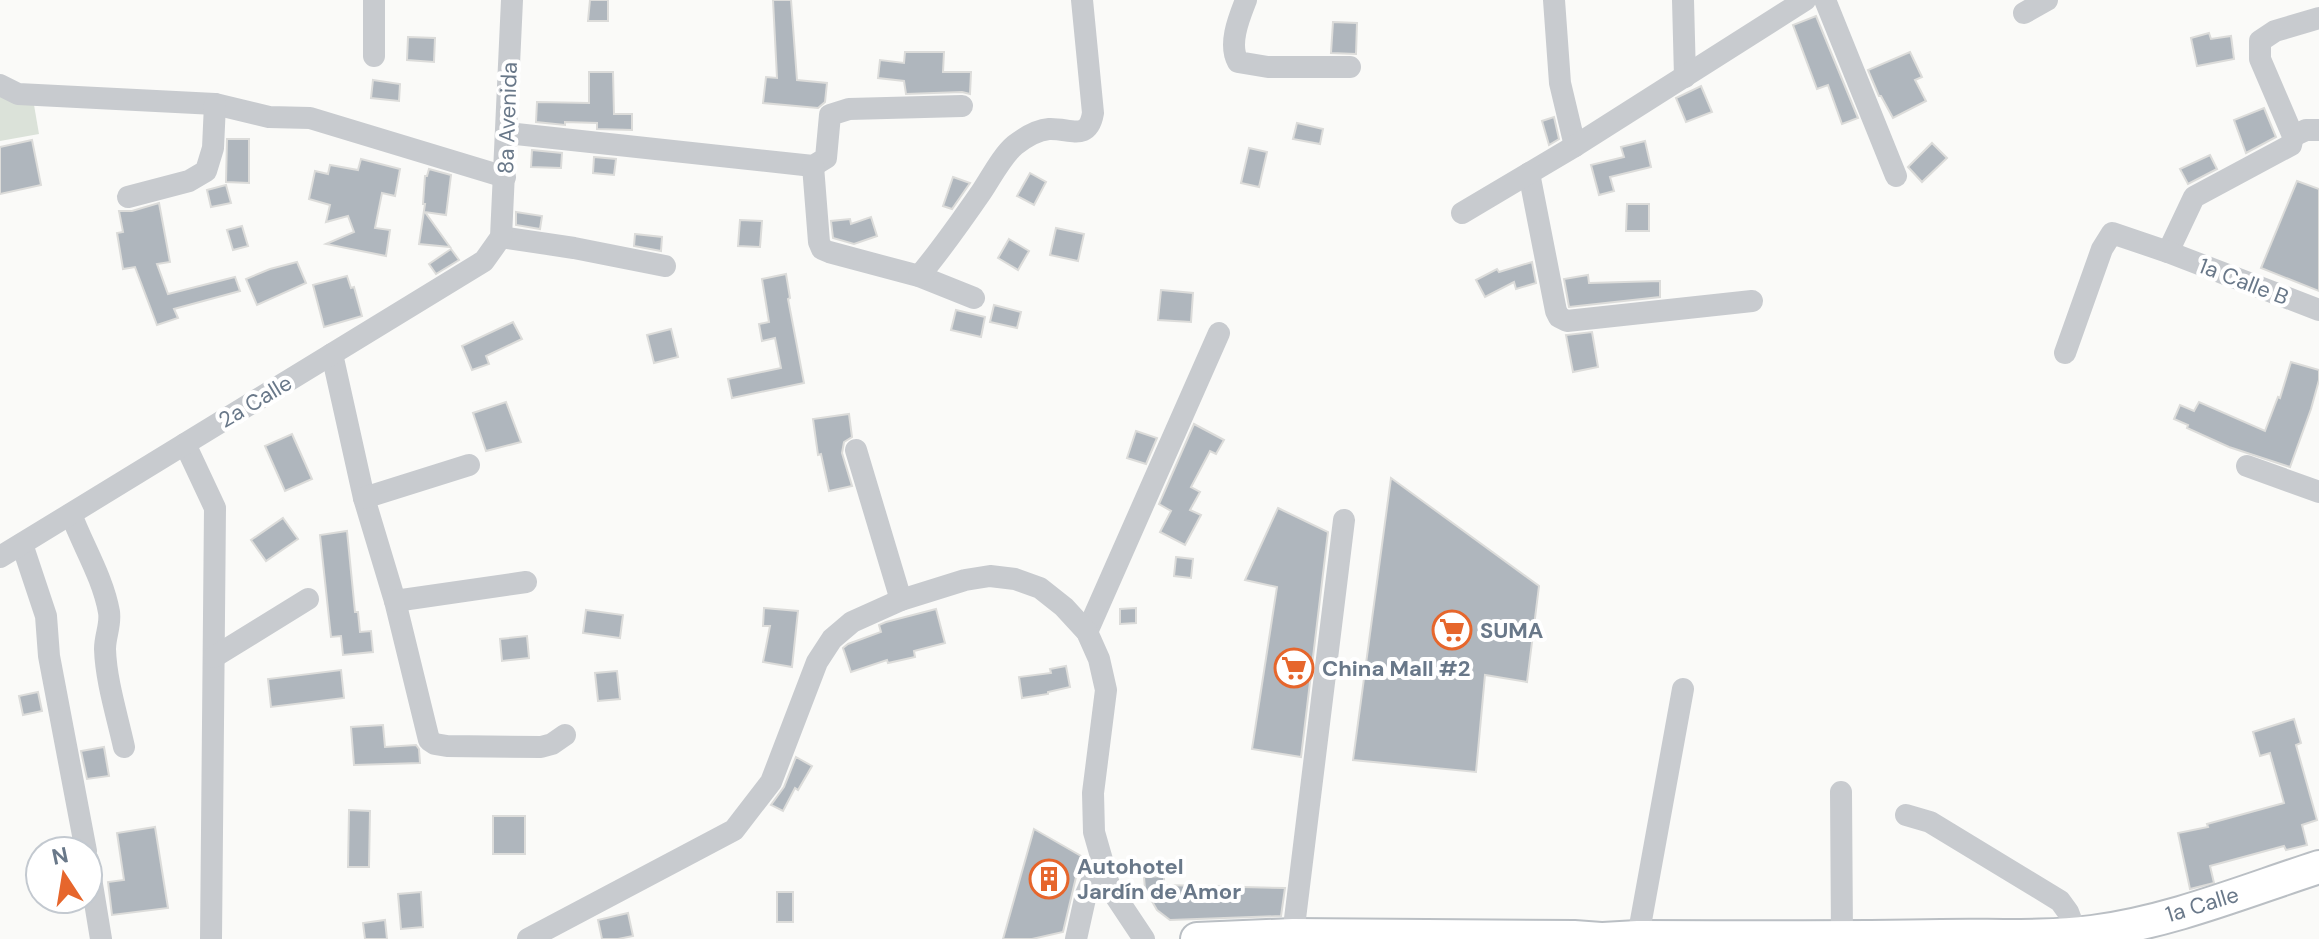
<svg xmlns="http://www.w3.org/2000/svg" width="2319" height="939" font-family="'DM Sans',sans-serif">
<rect width="100%" height="100%" fill="#fafaf8"/>
<polygon fill="#dbe2d9" points="0,91 34,105 39,134 0,141"/>
<g fill="#afb6bd" stroke="#dcdcda" stroke-width="2">
<polygon points="590,0 608,0 608,21 588,21"/>
<polygon points="773,0 791,0 797,80 827,83 825,102 818,108 763,103 766,77 777,78"/>
<polygon points="1816,16 1858,118 1842,124 1828,85 1817,89 1793,25"/>
<polygon points="1333,22 1357,23 1356,54 1331,53"/>
<polygon points="2209,33 2211,39 2231,36 2234,59 2197,66 2191,38"/>
<polygon points="408,37 435,38 434,62 407,60"/>
<polygon points="905,52 944,52 943,72 971,72 970,94 962,92 906,94 904,81 878,78 880,60 904,63"/>
<polygon points="1910,52 1922,77 1915,80 1926,101 1893,118 1881,96 1879,96 1868,70"/>
<polygon points="589,72 613,72 614,114 632,114 632,130 597,129 597,123 565,122 565,125 536,122 537,102 589,103"/>
<polygon points="373,80 400,84 399,101 371,98"/>
<polygon points="1701,86 1712,112 1686,122 1676,98"/>
<polygon points="2264,108 2276,137 2246,153 2234,120"/>
<polygon points="1554,117 1559,139 1549,145 1542,121"/>
<polygon points="1297,123 1323,129 1320,144 1293,139"/>
<polygon points="227,139 249,139 249,183 226,182"/>
<polygon points="32,140 41,185 0,194 0,147"/>
<polygon points="1645,141 1651,167 1610,177 1614,191 1599,195 1591,165 1624,157 1621,147"/>
<polygon points="1932,143 1947,158 1922,182 1908,167"/>
<polygon points="1249,148 1267,152 1259,187 1241,183"/>
<polygon points="532,150 562,153 561,168 531,167"/>
<polygon points="2210,155 2217,169 2188,184 2180,169"/>
<polygon points="594,157 616,159 614,175 593,173"/>
<polygon points="361,159 400,169 395,196 382,193 375,228 390,230 386,256 326,244 354,232 348,216 326,222 330,205 309,199 315,171 328,174 330,165 358,170"/>
<polygon points="429,169 451,175 446,215 425,212 450,247 419,244 425,204 423,204 425,176 427,176"/>
<polygon points="1030,173 1046,182 1034,205 1017,196"/>
<polygon points="953,177 970,183 952,209 943,206"/>
<polygon points="2297,181 2319,189 2319,291 2261,268"/>
<polygon points="226,185 231,203 211,207 207,190"/>
<polygon points="159,203 170,262 157,264 168,294 235,277 240,291 174,309 178,318 157,325 135,267 123,269 117,233 123,232 119,211 132,211"/>
<polygon points="1627,204 1649,204 1649,231 1626,231"/>
<polygon points="516,212 542,216 540,229 516,225"/>
<polygon points="871,217 877,236 854,244 833,238 831,221 850,219 851,224"/>
<polygon points="740,220 762,221 760,247 738,246"/>
<polygon points="242,226 248,246 233,250 227,230"/>
<polygon points="1056,228 1084,234 1078,261 1050,255"/>
<polygon points="635,234 662,237 661,251 634,246"/>
<polygon points="1009,239 1029,251 1018,270 998,258"/>
<polygon points="451,249 459,260 436,274 429,264"/>
<polygon points="297,262 306,283 257,305 246,279 270,269"/>
<polygon points="1532,262 1536,283 1516,289 1514,282 1485,297 1476,280 1497,269 1499,272"/>
<polygon points="786,274 790,298 788,299 804,383 732,398 728,379 781,368 775,338 762,341 759,324 769,322 762,279"/>
<polygon points="1588,275 1589,283 1660,281 1660,297 1569,307 1564,279"/>
<polygon points="347,276 351,288 354,287 362,316 324,327 313,285"/>
<polygon points="1161,290 1193,293 1191,322 1158,320"/>
<polygon points="994,305 1021,312 1017,328 990,322"/>
<polygon points="956,310 985,317 981,337 951,330"/>
<polygon points="513,322 522,339 486,356 489,364 472,370 462,346"/>
<polygon points="671,329 678,357 654,363 647,335"/>
<polygon points="1592,332 1598,367 1573,372 1566,335"/>
<polygon points="2291,362 2319,370 2319,380 2311,409 2290,467 2229,447 2187,428 2188,425 2174,419 2180,405 2194,411 2199,402 2265,431 2278,397 2280,398"/>
<polygon points="506,402 521,442 486,451 473,413"/>
<polygon points="849,414 852,437 844,442 842,453 852,486 829,491 821,454 818,455 813,419"/>
<polygon points="1194,424 1224,440 1216,454 1210,451 1191,487 1200,492 1190,510 1201,515 1185,545 1160,532 1171,511 1159,504"/>
<polygon points="1136,431 1157,438 1146,464 1127,458"/>
<polygon points="292,434 312,479 285,491 265,446"/>
<polygon points="1391,478 1539,586 1527,682 1485,675 1476,772 1353,760"/>
<polygon points="1278,508 1328,532 1301,757 1252,749 1277,587 1245,580"/>
<polygon points="283,518 298,539 266,561 251,540"/>
<polygon points="347,531 355,612 358,612 360,632 371,631 373,652 343,655 341,636 331,637 320,535"/>
<polygon points="1176,557 1193,559 1191,578 1174,576"/>
<polygon points="764,608 798,611 792,667 763,662 770,626 763,626"/>
<polygon points="1136,608 1136,623 1120,624 1120,609"/>
<polygon points="936,609 945,643 914,651 915,657 888,663 887,660 851,672 843,648 848,644 881,632 879,625 886,622"/>
<polygon points="586,610 623,615 620,638 583,633"/>
<polygon points="527,636 529,658 502,661 500,639"/>
<polygon points="1066,666 1070,687 1048,692 1048,694 1022,698 1019,677 1051,673 1050,669"/>
<polygon points="341,670 344,698 271,707 268,679"/>
<polygon points="617,671 620,699 598,701 595,673"/>
<polygon points="38,692 42,711 23,715 19,696"/>
<polygon points="2294,719 2301,743 2296,745 2317,820 2302,825 2307,845 2286,850 2284,846 2210,866 2214,883 2190,889 2178,833 2208,827 2207,824 2284,803 2270,753 2260,756 2253,732"/>
<polygon points="383,725 385,747 416,745 419,749 420,763 354,765 351,727"/>
<polygon points="104,747 109,776 87,779 81,751"/>
<polygon points="796,757 812,766 798,790 795,788 783,811 771,805 784,787"/>
<polygon points="349,810 370,811 369,867 348,867"/>
<rect x="493" y="816" width="32" height="38"/>
<polygon points="155,827 168,908 112,915 108,882 124,880 117,833"/>
<polygon points="1034,829 1081,856 1063,932 1032,939 1003,939"/>
<polygon points="1164,876 1164,885 1285,888 1281,916 1170,920 1157,910 1145,889 1144,877"/>
<polygon points="421,892 423,927 401,929 398,894"/>
<rect x="777" y="892" width="16" height="30"/>
<polygon points="628,913 633,936 618,939 602,939 598,920"/>
<polygon points="385,920 387,939 365,939 363,923"/>
</g>
<g fill="none" stroke-linecap="round" stroke-linejoin="round">
<defs>
<g id="secondary">
<polyline points="1197,939 1293,935 1574,937 1601,939"/>
<path d="M1603,939L1638,937C1739,937 1840,938 1941,936C1991,935 2042,938 2092,932C2170,922 2245,891 2319,867"/>
</g>
</defs>
<use href="#secondary" stroke="#babfc4" stroke-width="36"/>
<g stroke="#c8cbcf" stroke-width="22">
<polyline points="374,0 374,56"/>
<path d="M1246,0C1239,18 1228,44 1238,62L1268,67H1350"/>
<polyline points="1554,0 1560,83 1575,146"/>
<polyline points="1683,0 1685,77"/>
<polyline points="1825,0 1896,176"/>
<polyline points="2024,13 2047,0"/>
<polyline points="0,85 18,94 215,104 269,117 310,118 505,177"/>
<polyline points="507,133 813,166 826,158 830,115 849,109 962,106"/>
<polyline points="2293,136 2306,130 2319,130"/>
<polyline points="813,166 819,242 822,249 829,252 919,276 974,298"/>
<polyline points="1529,173 1556,311 1559,317 1567,321 1752,301"/>
<polyline points="128,197 189,181 206,171 213,148 215,104"/>
<polyline points="1462,213 1575,146 1805,0"/>
<polyline points="501,237 574,248 665,266"/>
<polyline points="2168,252 2194,197 2291,145 2293,136 2260,59 2260,41 2275,31 2319,18"/>
<path d="M919,276C942,249 962,220 982,191C992,176 1002,156 1015,145C1024,138 1037,130 1049,129C1070,128 1088,142 1093,113L1082,0"/>
<polyline points="2065,353 2102,249 2112,233 2168,252 2319,310"/>
<polyline points="332,354 364,498 395,601 429,740 435,744 447,746 541,747 552,744 565,735"/>
<polyline points="185,444 215,508 211,939"/>
<polyline points="856,450 901,600"/>
<polyline points="2247,466 2319,492"/>
<polyline points="364,498 469,465"/>
<path d="M71,514C83,546 103,578 109,612C111,625 105,636 105,649C106,681 117,715 124,747"/>
<polyline points="22,544 46,616 49,656 86,851"/>
<polyline points="0,557 484,261 501,237 512,0"/>
<polyline points="395,601 526,582"/>
<polyline points="1087,632 1219,333"/>
<polyline points="214,657 308,599"/>
<polyline points="1841,792 1842,937"/>
<polyline points="1906,815 1930,822 2060,901 2068,912 2076,933"/>
<polyline points="88,860 101,939"/>
<polyline points="1293,935 1344,520"/>
<polyline points="1638,937 1683,689"/>
<polyline points="528,939 734,830 771,782 817,662 832,639 852,622 901,600 965,580 990,576 1015,579 1040,588 1064,607 1087,632 1099,659 1106,690 1093,793 1094,832 1110,888 1144,939"/>
<polyline points="1076,939 1086,894 1101,861"/>
</g>
<use href="#secondary" stroke="#fff" stroke-width="32"/>
</g>
<defs>
<symbol id="supermarket-ring" viewBox="-11 -11 22 22"><circle r="9.5" fill="#fff" stroke="#e6662c" stroke-width="1.5"/><path d="M-6-5.5h2.5l.6 2H6L4.5 2H-2.5L-4.4-4H-6ZM-1.5 3.2a1.3 1.3 0 1 0 .1 0ZM3 3.2a1.3 1.3 0 1 0 .1 0Z" fill="#e6662c"/></symbol>
<symbol id="building-ring" viewBox="-11 -11 22 22"><circle r="9.5" fill="#fff" stroke="#e6662c" stroke-width="1.5"/><path d="M-4-6H4V6H1V3H-1V6H-4ZM-2.5-4.3h1.7v1.8h-1.7ZM.8-4.3h1.7v1.8H.8ZM-2.5-1h1.7V.8h-1.7ZM.8-1h1.7V.8H.8Z" fill="#e6662c"/></symbol>
</defs>
<g fill-rule="evenodd">
<use href="#supermarket-ring" x="1430" y="608" width="44" height="44"/>
<use href="#supermarket-ring" x="1272" y="646" width="44" height="44"/>
<use href="#building-ring" x="1027" y="857" width="44" height="44"/>
</g>
<g text-anchor="middle" stroke-width="8" stroke-linejoin="round" paint-order="stroke">
<g font-size="22" fill="#697889" stroke="#fff">
<text transform="translate(507 118) rotate(-88)" y="8">8a Avenida</text>
<text transform="translate(2244 281) rotate(21)" y="8">1a Calle B</text>
<text transform="translate(255 401) rotate(-31)" y="8">2a Calle</text>
<text transform="translate(2202 904) rotate(-17)" y="8">1a Calle</text>
</g>
<g font-size="22" font-weight="bold" fill="#697889" stroke="#fff" text-anchor="start">
<text x="1480" y="638">SUMA</text>
<text x="1322" y="676">China Mall #2</text>
<text x="1077" y="874">Autohotel<tspan x="1077" dy="25">Jardín de Amor</tspan></text>
</g>
</g>
<g transform="translate(64 875) rotate(348)"><circle r="38" fill="#ffffff" stroke="#c3c9d0" stroke-width="2"/>
<path d="M0-6L14 30L0 20L-14 30Z" fill="#e6662c"/>
<text y="-12" font-size="22" font-weight="bold" text-anchor="middle" fill="#697889">N</text>
</g>
</svg>
